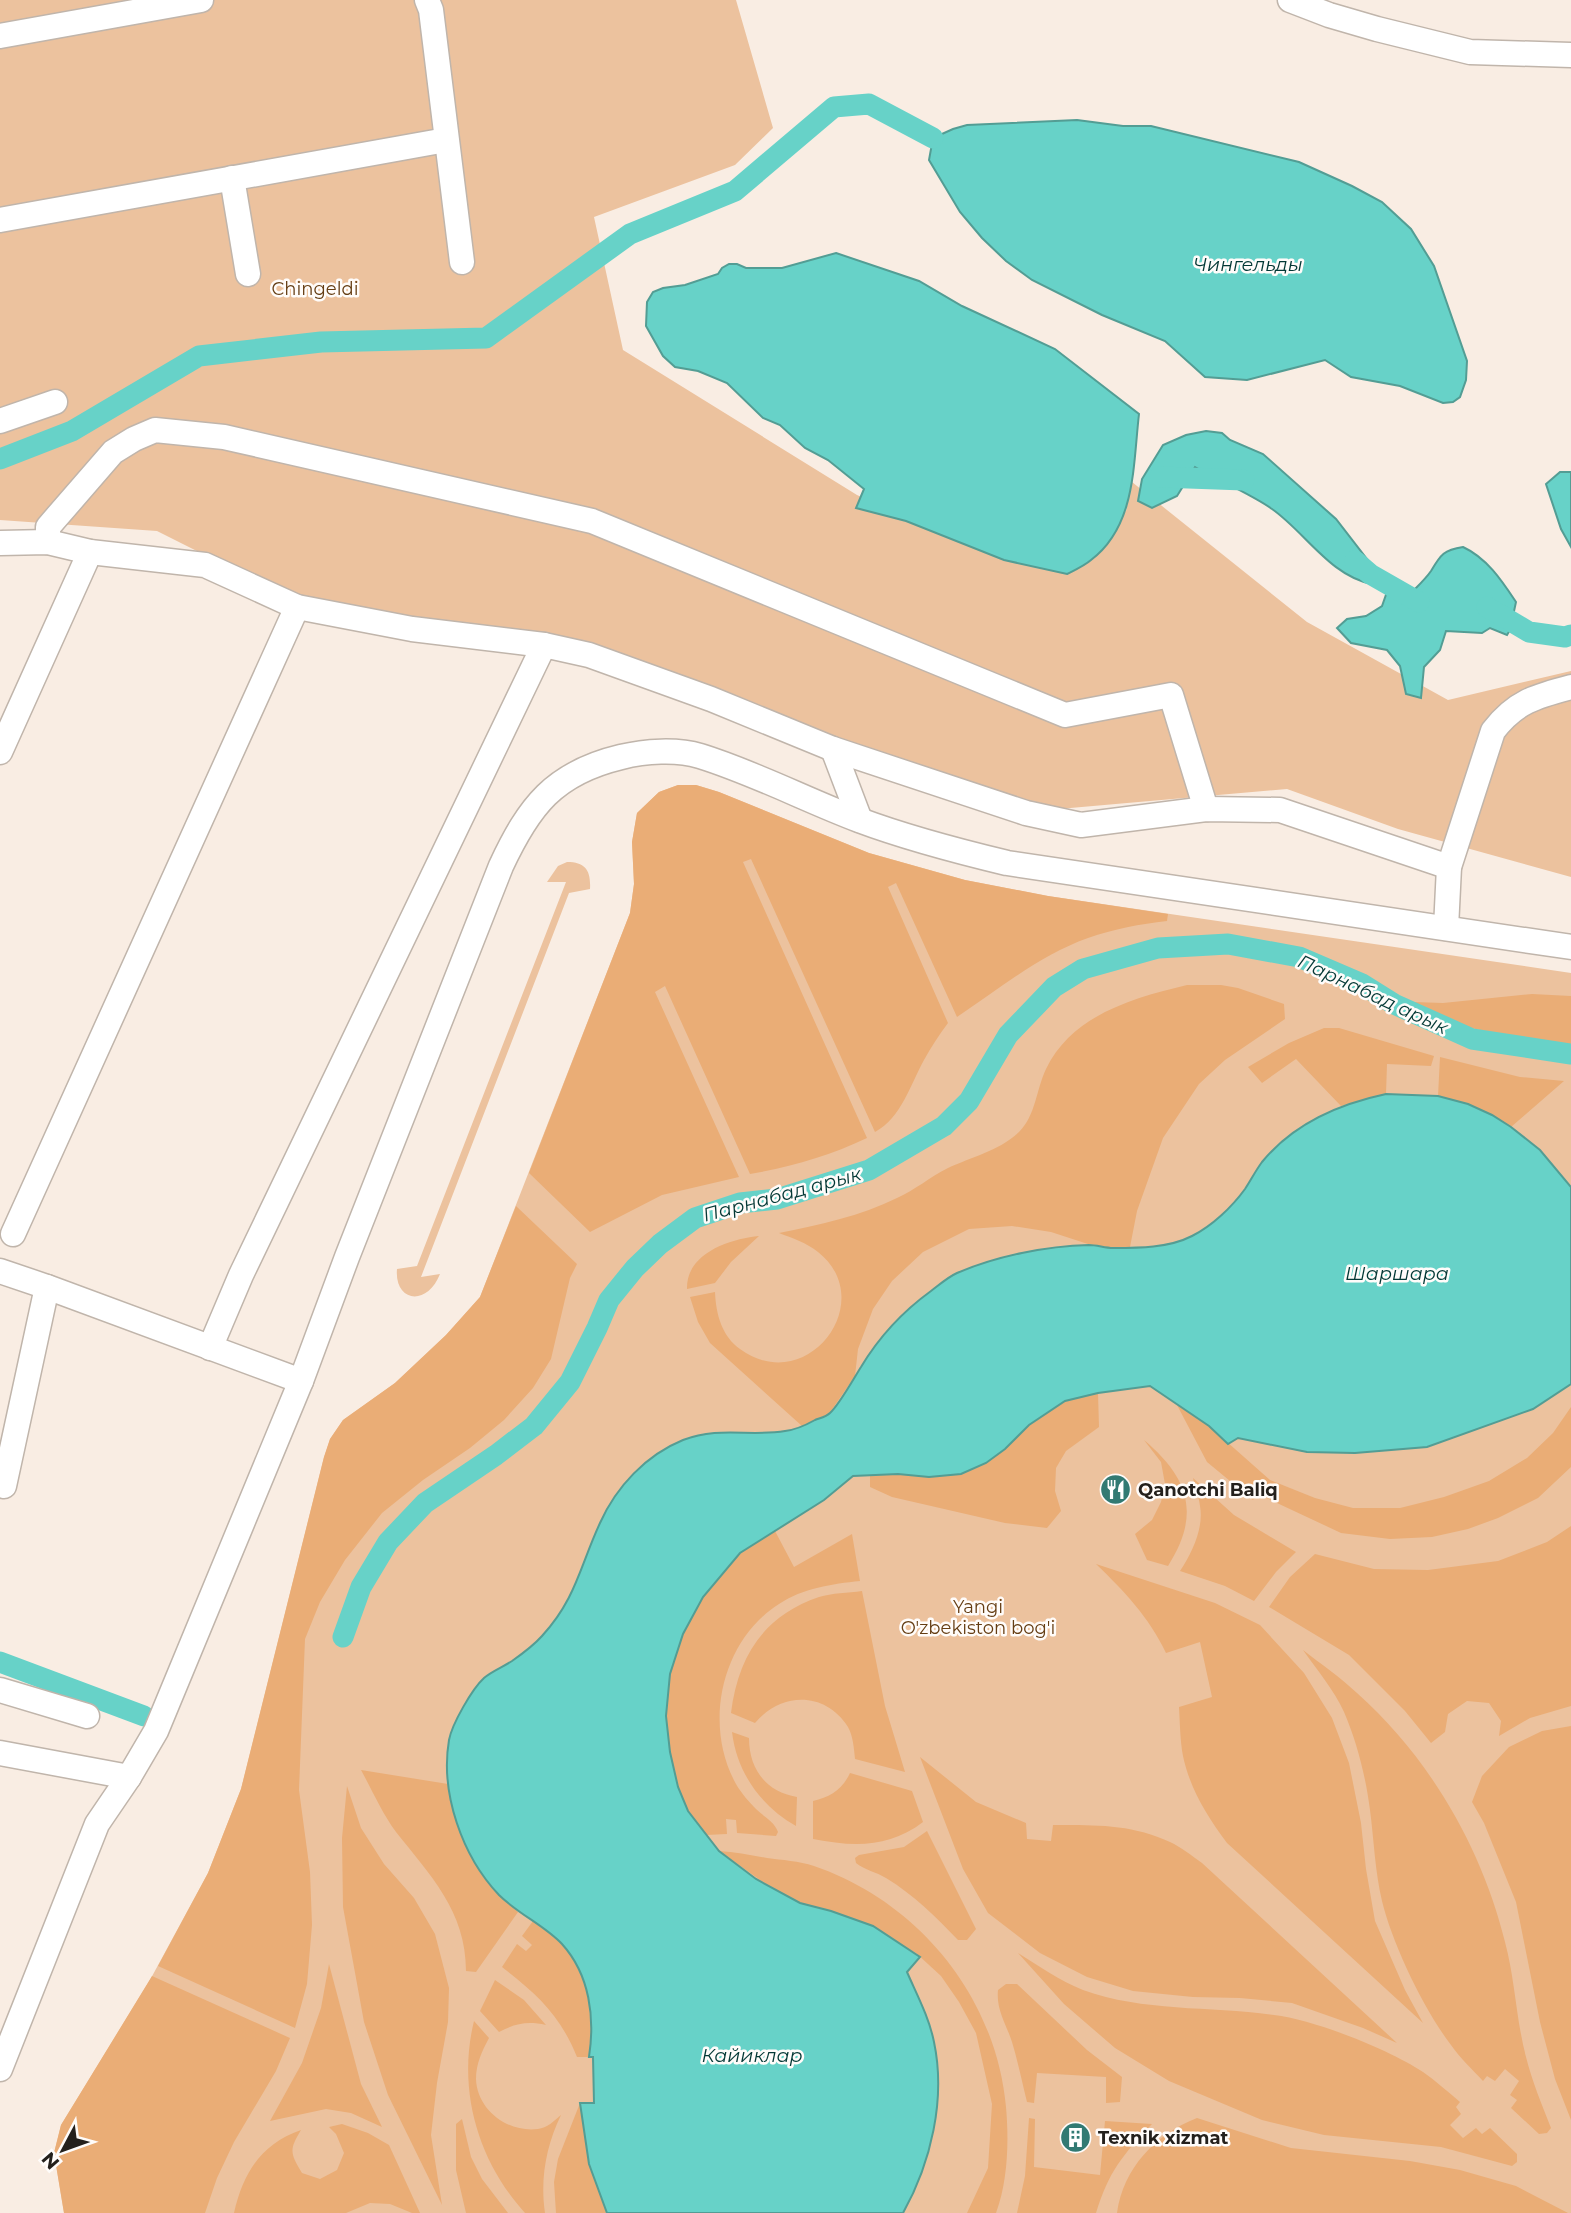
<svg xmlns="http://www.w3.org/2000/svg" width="1571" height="2213" font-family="Montserrat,sans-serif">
<rect width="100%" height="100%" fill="#f9ede3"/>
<g fill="#ecc29e">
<polygon points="0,0 736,0 773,128 735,165 594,217 623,350 857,495 1004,560 1126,511 1132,482 1307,622 1448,700 1571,671 1571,877 1398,829 1287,789 1059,809 952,786 612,657 294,600 157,531 0,520"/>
<polygon points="678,785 696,785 719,792 869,853 965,880 1048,896 1571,973 1571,2213 64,2213 54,2153 61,2125 150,1980 208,1873 241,1789 324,1457 330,1439 343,1420 395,1383 446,1335 480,1297 630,913 634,884 632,842 637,813 659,792"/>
<path d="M567,862C586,862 591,871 590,889L569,893L421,1277L440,1274C427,1307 394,1302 397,1269L417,1266L566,882H547L558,866Z"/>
</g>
<g fill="#eaad76">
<path d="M678,785H696L719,792L869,853L965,880L1048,896L1168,914L1167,921C1140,924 1114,929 1088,938C1040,955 999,989 957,1017L896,883L888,887L948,1023C939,1035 931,1047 924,1060C910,1085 902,1117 875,1132L751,859L743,862L867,1138C829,1156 791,1167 750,1174L665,986L655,992L739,1177L662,1195L590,1232L529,1173L630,913L634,884L632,842L637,813L659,792Z"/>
<path d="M1187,985H1221L1238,988L1284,1004L1285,1019L1225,1060L1199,1084L1163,1138L1137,1211L1130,1247L1114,1248L1091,1245L1051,1232L1012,1226L969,1229L923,1252L892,1281L873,1309L858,1349L855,1376L829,1414L802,1426L710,1343L698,1322L690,1297L715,1292C716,1315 722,1336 740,1349C807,1398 880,1301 818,1252C807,1243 792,1238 779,1233C818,1225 861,1216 897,1198C915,1190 930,1177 948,1168C971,1157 999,1151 1019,1132C1036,1115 1036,1090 1046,1069C1072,1015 1133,998 1187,985Z"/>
<polygon points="1532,994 1571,996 1571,1046 1507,1036 1440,1021 1414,1002 1443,1003"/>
<polygon points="1324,1028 1339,1028 1434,1056 1431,1066 1387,1064 1386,1094 1341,1106 1296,1059 1262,1083 1248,1067 1289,1043"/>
<polygon points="1440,1057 1520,1077 1564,1081 1511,1127 1468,1104 1438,1096"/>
<polygon points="516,1206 577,1264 570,1278 551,1359 533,1388 504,1420 470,1448 423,1480 382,1513 345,1560 320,1602 305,1639 299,1790 310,1872 312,1925 307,1984 295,2028 158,1966 208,1873 241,1789 324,1457 330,1439 343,1420 395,1383 446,1335 480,1297"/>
<path d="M759,1236L731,1262L715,1283L687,1289C686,1253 730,1239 759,1236Z"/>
<polygon points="1098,1393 1099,1427 1066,1451 1056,1468 1055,1491 1061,1511 1047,1528 1005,1523 892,1497 870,1487 870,1475 961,1474 986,1463 1005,1449 1029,1425 1065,1401"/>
<polygon points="1177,1405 1209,1426 1270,1480 1315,1498 1353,1508 1400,1508 1444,1497 1489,1481 1527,1458 1553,1433 1571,1407 1571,1467 1538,1498 1498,1518 1468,1529 1432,1537 1390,1539 1341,1533 1258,1494 1253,1500 1207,1462"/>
<path d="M1144,1440C1189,1478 1201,1514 1168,1566L1147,1560L1135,1534L1152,1520L1161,1502L1165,1484L1161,1462Z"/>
<path d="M1193,1478L1234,1515L1296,1552L1276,1572L1254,1601L1225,1586L1180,1571C1192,1553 1204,1528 1200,1506C1199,1497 1195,1487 1193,1478Z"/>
<polygon points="1571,1526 1571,1706 1530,1718 1499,1736 1501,1721 1489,1703 1467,1701 1448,1714 1445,1732 1431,1743 1405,1711 1349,1655 1269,1607 1290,1577 1315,1554 1374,1569 1428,1570 1498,1561 1547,1542"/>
<path d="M775,1531L794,1567L852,1534L860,1581C832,1584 803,1588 779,1604C721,1641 703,1725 736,1784C741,1793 750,1803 756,1809C764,1817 774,1821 778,1832L776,1836L737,1833L736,1820L726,1819L727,1834L706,1835C700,1826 692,1818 687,1809C669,1773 661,1712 670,1673C679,1632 708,1582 739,1554C749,1545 764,1538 775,1531Z"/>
<path d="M1096,1564L1215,1603L1260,1625L1304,1673L1332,1718L1349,1763L1361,1823L1366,1869L1375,1921L1405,1990L1423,2023L1227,1843C1207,1816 1190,1789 1183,1756C1180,1740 1180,1723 1179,1707L1212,1697L1200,1642L1166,1653C1149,1617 1124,1591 1096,1564Z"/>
<path d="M862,1591L885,1706L905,1772L855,1759C854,1748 853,1736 848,1727C825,1691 781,1692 755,1723L731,1713C738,1657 763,1616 819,1597C832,1593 848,1593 862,1591Z"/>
<path d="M1303,1650C1321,1664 1340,1677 1357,1693C1429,1757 1482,1848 1505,1942C1515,1979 1516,2019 1526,2057C1532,2081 1542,2105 1551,2128L1547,2133L1539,2134L1511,2108L1517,2100L1510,2095L1519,2081L1505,2069L1495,2081L1487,2076L1483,2081C1472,2069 1460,2058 1451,2045C1424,2010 1392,1943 1382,1901C1375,1871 1374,1841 1370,1810C1366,1778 1357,1742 1344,1712C1334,1690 1317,1670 1303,1650Z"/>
<polygon points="1571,1726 1571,2120 1555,2079 1540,2022 1516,1902 1484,1823 1472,1802 1482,1776 1509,1747 1542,1731"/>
<path d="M732,1732L749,1738C749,1769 766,1792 797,1797L796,1826C761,1806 737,1773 732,1732Z"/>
<path d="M920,1757L976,1802L1026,1823L1027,1839L1051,1841L1053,1825C1094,1825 1132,1824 1170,1842C1181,1847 1192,1856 1202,1863L1397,2043L1363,2028L1292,2003L1240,1998L1193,1997L1133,1991L1087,1977L1040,1953L988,1913L963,1869Z"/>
<path d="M361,1770L448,1784C454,1813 464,1845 480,1872C490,1887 505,1900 518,1912L476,1972L466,1971C466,1911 430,1875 396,1832C382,1813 372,1790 361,1770Z"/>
<path d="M850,1773L912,1791L923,1822C889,1848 854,1847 813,1839V1801C830,1797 842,1790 850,1773Z"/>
<polygon points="347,1786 361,1828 384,1864 414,1898 435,1934 449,1988 448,2022 437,2083 431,2135 442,2205 388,2095 364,2022 343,1907 342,1838"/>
<path d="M927,1831L976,1929L967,1940H958C936,1917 914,1895 886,1878C876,1872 865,1870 856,1863L855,1858L859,1855L904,1847Z"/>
<path d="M719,1851C735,1852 751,1855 767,1858C782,1860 799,1861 814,1866C919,1902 996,1997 1006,2107C1009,2141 1008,2181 996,2213H967L988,2168L992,2104L976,2033L959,2002L941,1976L916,1953L852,1919L831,1911L800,1903L777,1892Z"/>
<path d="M533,1921C542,1929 555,1936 563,1946C590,1978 595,2016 589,2057H577C560,2015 537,1994 502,1967L517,1944L526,1951L532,1945L522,1936Z"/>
<path d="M1018,1953C1039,1966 1060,1981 1083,1990C1144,2012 1210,2006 1274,2015C1315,2020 1388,2049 1423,2072C1436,2081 1448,2092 1460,2102L1456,2107L1461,2114L1450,2125L1463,2138L1476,2128L1482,2134L1490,2128L1517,2154V2162L1512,2166L1441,2147L1324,2135L1262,2120L1169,2081L1115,2048L1064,2004Z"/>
<polygon points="329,1964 361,2084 382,2127 351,2113 326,2109 270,2121 302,2063 321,2008"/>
<polygon points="152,1976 290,2038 276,2071 234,2142 217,2178 205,2213 64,2213 54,2153 61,2125"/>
<path d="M495,1980L524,2000L546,2025C528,2021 516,2023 499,2032L480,2011Z"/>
<path d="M1006,1984H1017L1087,2050L1122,2077L1120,2102L1106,2103V2077L1037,2073L1034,2103L1027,2102C1022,2082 1018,2062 1012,2042C1006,2023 996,2010 998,1990Z"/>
<path d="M474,2021L489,2038C482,2051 476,2064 476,2079C477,2110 508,2133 538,2129C547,2128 554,2121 561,2115C546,2146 540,2179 545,2213H525C478,2161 457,2090 474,2021Z"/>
<polygon points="580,2103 589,2164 607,2213 556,2213 554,2182 558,2159"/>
<path d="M1029,2118L1035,2119L1034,2167L1100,2175L1105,2121L1152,2124C1122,2156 1109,2171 1096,2213H1017L1025,2176Z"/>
<path d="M1197,2118L1291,2148L1410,2161L1460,2170L1516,2186L1568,2213H1117C1123,2168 1156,2134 1197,2118Z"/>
<polygon points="462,2119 471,2157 482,2179 508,2213 466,2213 456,2170 456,2124"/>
<path d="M342,2124L368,2133L389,2145L420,2213H412L390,2204L370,2203L346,2213H234C243,2173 261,2144 301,2130C289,2150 290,2153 302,2173L320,2179L337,2170L344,2153L336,2134L329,2127Z"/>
</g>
<g fill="#67d2c8" stroke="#539d94" stroke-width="2">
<polygon points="1077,120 1123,126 1151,126 1299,162 1352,186 1382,202 1411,229 1434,266 1467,361 1466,380 1460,397 1453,402 1443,403 1400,386 1351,377 1325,360 1247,380 1205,377 1165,341 1102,315 1032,280 1006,261 982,238 960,212 929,160 933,138 953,129 967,125"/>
<path d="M836,253L919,281L962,306L1055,349L1139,414C1133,465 1136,526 1091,560C1084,566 1075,570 1067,574L1004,560L906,521L856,508L864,489L828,460L805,448L780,425L763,418L727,383L698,371L675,367L663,356L646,326L647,302L653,292L663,288L685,285L718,274L722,268L729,264H737L746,268H782Z"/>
<path d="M1206,431L1222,433L1230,440L1263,454L1336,519L1380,576L1372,584C1330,576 1305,532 1272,509C1249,493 1219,481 1195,467L1177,496L1152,508L1138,501L1142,479L1163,445L1186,435Z"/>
<polygon points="1560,472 1571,472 1571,547 1561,529 1546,484"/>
<path d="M1463,547C1487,558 1502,581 1516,602L1510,630L1507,635L1490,628L1482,633L1446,631L1440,650L1424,667L1421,698L1406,694L1400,666L1387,650L1351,643L1337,628L1347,619L1366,616L1382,606L1388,589H1415C1421,583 1427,577 1431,571C1441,554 1444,550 1463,547Z"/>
<path d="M1386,1094L1438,1096L1468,1104L1492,1115L1511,1127L1540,1150L1571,1187V1384L1533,1409L1427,1447L1355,1453L1307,1452L1238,1438L1228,1444L1209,1426L1150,1386L1098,1393L1065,1401L1029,1425L1005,1449L986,1463L961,1474L929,1477L898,1474L853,1476L824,1500L740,1553L703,1597L683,1634L670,1674L666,1716L670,1752L678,1787L688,1811L719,1851L756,1879L800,1903L831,1911L873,1926L920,1957L907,1972C917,1995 929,2017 934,2042C946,2099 931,2163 903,2213H607L589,2164L580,2103H594L593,2057H589C595,2018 590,1975 562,1944C544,1925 518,1914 499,1895C462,1856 440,1793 449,1740C452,1724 472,1689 484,1678C492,1671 503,1667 512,1661C522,1654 534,1645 542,1636C576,1599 580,1566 600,1523C616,1487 646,1455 683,1440C720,1426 749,1437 785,1431C795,1430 806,1425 815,1420C820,1418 826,1417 830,1413C839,1405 854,1378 861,1367C879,1337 902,1312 931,1291C939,1285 948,1277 957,1273C997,1256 1046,1246 1089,1245C1097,1245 1105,1248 1113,1248C1138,1248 1169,1248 1192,1236C1212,1226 1232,1207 1245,1189C1251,1180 1256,1170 1262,1162C1293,1124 1339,1104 1386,1094Z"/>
</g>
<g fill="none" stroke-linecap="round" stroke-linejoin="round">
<g stroke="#67d2c8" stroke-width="21">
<polyline points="0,459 72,431 199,356 321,342 486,338 630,234 735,191 834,107 869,104 933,138"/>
<polyline points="1160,477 1244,480"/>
<polyline points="1355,561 1370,574 1419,602"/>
<polyline points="1487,607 1529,632 1565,637 1571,635"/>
<polyline points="343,1637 361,1587 388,1542 425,1503 496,1455 534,1426 570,1382 597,1328 609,1300 635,1268 660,1244 695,1218 740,1203 777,1199 869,1170 944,1126 969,1101 1008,1035 1054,987 1083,969 1158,948 1228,944 1299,957 1362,984 1394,1004 1472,1039 1571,1054"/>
<polyline points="0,1662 144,1716"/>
</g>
<defs>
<g id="minor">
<polyline points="427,0 431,10 462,262"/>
<polyline points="1290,0 1329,15 1377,29 1470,52 1571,55"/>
<polyline points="0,36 201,0"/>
<polyline points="232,178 248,274"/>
<polyline points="0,220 446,140"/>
<polyline points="0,421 55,402"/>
<polyline points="48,542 48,527 113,452 134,439 155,430 224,437 592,521 1065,715 1171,695 1206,809"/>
<polyline points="0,543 48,542 90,552 205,565 297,607 412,629 544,645 589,655 711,699 833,749 1026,813 1081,825 1206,809 1280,810 1449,867"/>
<polyline points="833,749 860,820"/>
<polyline points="0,752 90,552"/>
<path d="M1446,928L1449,867L1493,731C1515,702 1536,696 1571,687"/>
<polyline points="13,1234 297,607"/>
<polyline points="0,1271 47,1287 4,1486"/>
<polyline points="47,1287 301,1381"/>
<polyline points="210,1348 241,1275 544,645"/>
<polyline points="0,1690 87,1716"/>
<polyline points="0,1753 129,1777"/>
<path d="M0,2069L97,1824L129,1777L156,1731L301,1381L347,1257L501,866C529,806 554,773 621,757C645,751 677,749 700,756C755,773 806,800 859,820C907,838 957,851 1007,863L1571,947"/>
</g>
</defs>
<use href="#minor" stroke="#c0b5ab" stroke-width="27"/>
<use href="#minor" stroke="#fff" stroke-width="24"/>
</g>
<defs>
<symbol id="restaurant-disc" viewBox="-11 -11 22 22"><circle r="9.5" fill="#327a73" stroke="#fffcfa"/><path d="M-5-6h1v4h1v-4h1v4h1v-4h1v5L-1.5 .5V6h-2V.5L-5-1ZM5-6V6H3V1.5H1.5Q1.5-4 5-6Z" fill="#fff"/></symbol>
<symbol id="building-disc" viewBox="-11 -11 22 22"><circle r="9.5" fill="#327a73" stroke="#fffcfa"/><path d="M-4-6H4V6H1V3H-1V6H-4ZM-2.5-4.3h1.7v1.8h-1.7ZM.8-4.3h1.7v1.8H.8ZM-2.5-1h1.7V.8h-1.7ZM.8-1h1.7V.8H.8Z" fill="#fff"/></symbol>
</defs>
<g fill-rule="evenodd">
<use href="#restaurant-disc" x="1098" y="1472" width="35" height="35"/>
<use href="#building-disc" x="1058" y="2120" width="35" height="35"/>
</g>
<g text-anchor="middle" stroke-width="5" stroke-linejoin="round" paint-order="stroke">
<g font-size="18" fill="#653d13" stroke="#fffcfa">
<text x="315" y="295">Chingeldi</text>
<text x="978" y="1613">Yangi<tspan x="978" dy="21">O'zbekiston bog'i</tspan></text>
</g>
<g font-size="18" font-weight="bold" fill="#24201c" stroke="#fffcfa" text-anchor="start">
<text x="1138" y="1496">Qanotchi Baliq</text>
<text x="1098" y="2144">Texnik xizmat</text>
</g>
<g font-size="19" font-style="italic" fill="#033835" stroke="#fffcfa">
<text x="1248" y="271">Чингельды</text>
<text transform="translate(1373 994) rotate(25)" y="7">Парнабад арык</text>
<text transform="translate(782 1194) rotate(-15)" y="7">Парнабад арык</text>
<text x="1397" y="1280">Шаршара</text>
<text x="752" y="2062">Кайиклар</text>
</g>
</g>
<g transform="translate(63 2150) rotate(229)" stroke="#fffcfa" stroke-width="5" paint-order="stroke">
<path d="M0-5L12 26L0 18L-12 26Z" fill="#24201c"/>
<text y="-10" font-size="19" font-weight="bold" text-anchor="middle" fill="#24201c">N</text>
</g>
</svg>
